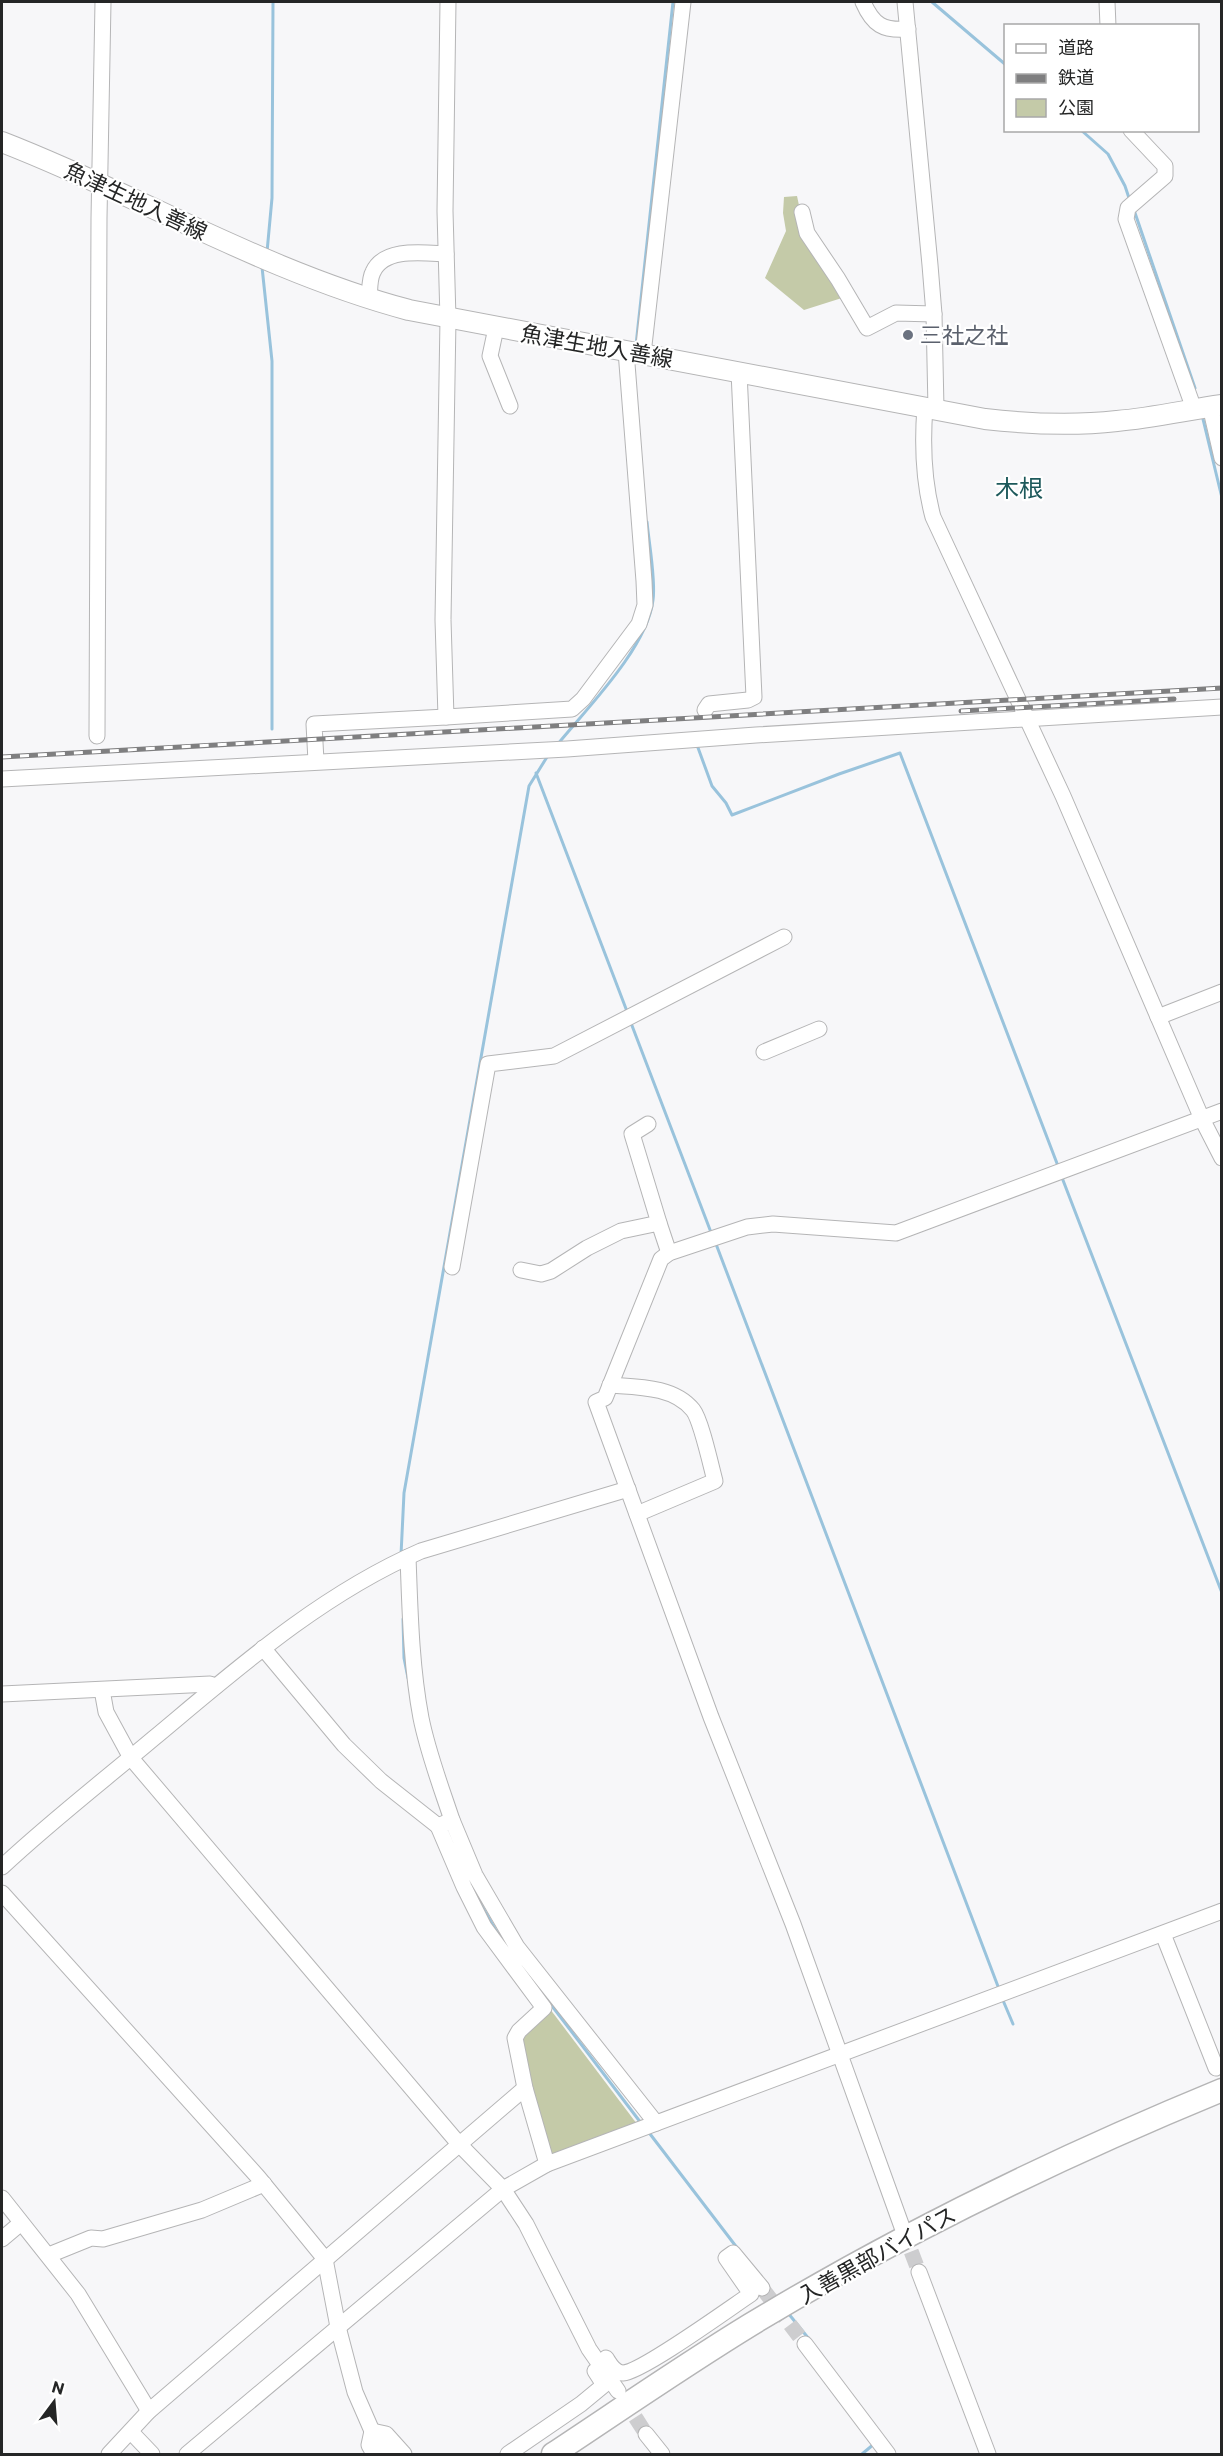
<svg xmlns="http://www.w3.org/2000/svg" width="1223" height="2456" font-family="Commissioner,'Noto Sans JP',sans-serif">
<rect width="100%" height="100%" fill="#f7f7f9"/>
<g fill="#c4caa8">
<polygon points="797,196 800,210 845,297 804,310 765,278 786,231 783,213 784,197"/>
<polygon points="550,2009 637,2124 550,2157 519,2039"/>
</g>
<g fill="none" stroke-linecap="round" stroke-linejoin="round">
<g stroke="#99c3dc" stroke-width="3">
<polyline points="932,2 1006,65"/>
<polyline points="1081,130 1108,154 1125,186 1130,201"/>
<polyline points="1134,210 1195,388"/>
<polyline points="267,252 272,198 273,2"/>
<polyline points="262,267 272,361 272,729"/>
<polyline points="636,345 673,2"/>
<polyline points="1202,415 1222,498"/>
<path d="M557,745C588,707 647,648 653,600C656,580 649,544 647,522"/>
<polyline points="697,745 712,786 726,803 732,815 839,774 900,753 1058,1166"/>
<polyline points="536,773 628,1014"/>
<polyline points="631,1023 712,1235"/>
<polyline points="1061,1175 1222,1593"/>
<polyline points="716,1244 999,1989"/>
<polyline points="401,1555 404,1493 529,786 547,757"/>
<polyline points="403,1619 404,1658 408,1678"/>
<polyline points="480,1903 498,1934"/>
<polyline points="1002,1998 1013,2024"/>
<polyline points="549,2002 641,2123"/>
<polyline points="647,2130 738,2249"/>
<polyline points="768,2288 777,2299"/>
<polyline points="788,2313 809,2339"/>
<polyline points="862,2454 874,2444"/>
</g>
<g stroke="#cdcdcf" stroke-width="15" stroke-dasharray="15 8" stroke-linecap="butt">
<polyline points="903,2230 919,2272"/>
<polyline points="762,2288 805,2344"/>
<polyline points="623,2398 646,2434"/>
</g>
<defs>
<g id="minor">
<polyline points="448,2 445,211 448,319 443,620 446,717 572,709 583,699 639,624 645,605 644,581 626,351"/>
<path d="M863,2C873,25 883,31 908,29"/>
<polyline points="905,2 930,265 934,314 936,409"/>
<polyline points="1107,2 1108,26"/>
<polyline points="1131,130 1165,166 1165,176 1128,208 1126,219 1194,409"/>
<polyline points="802,212 807,233 838,279 867,328 896,313 934,314"/>
<path d="M369,300C370,291 369,279 373,272C384,247 424,253 446,254"/>
<polyline points="496,328 490,356 510,406"/>
<polyline points="643,354 683,2"/>
<polyline points="1210,406 1222,458"/>
<path d="M925,407C922,445 923,480 933,517L1063,796L1202,1119L1222,1158"/>
<polyline points="705,710 709,704 748,700 754,697 739,372"/>
<polyline points="97,736 99,218 103,2"/>
<polyline points="316,761 314,724 446,717"/>
<polyline points="2,779 567,749 756,735 1222,707"/>
<polyline points="1158,1017 1222,992"/>
<polyline points="764,1052 819,1029"/>
<polyline points="648,1124 632,1134 659,1223"/>
<polyline points="452,1267 488,1064 554,1056 784,937"/>
<polyline points="521,1270 541,1274 551,1271 587,1248 621,1231 659,1223 669,1253"/>
<path d="M610,1385C637,1387 674,1386 693,1410C701,1420 711,1466 715,1481L637,1514"/>
<path d="M408,1557C410,1610 411,1665 421,1718C428,1753 441,1787 452,1820"/>
<polyline points="263,1648 344,1745 381,1781 438,1826"/>
<polyline points="102,1690 106,1712 131,1758 459,2144 503,2189 526,2224 589,2349 618,2391"/>
<polyline points="2,1694 210,1684 216,1686"/>
<path d="M2,1867C50,1822 103,1781 154,1738C238,1668 320,1595 421,1551L628,1489"/>
<polyline points="2,1893 258,2177 325,2259 338,2327 355,2392 372,2431 392,2454"/>
<polyline points="1163,1934 1216,2068"/>
<polyline points="547,2164 525,2088 515,2038 519,2031 544,2008 484,1927 464,1887 438,1826 452,1820 475,1875 517,1947 656,2123"/>
<polyline points="2,2198 78,2294 149,2411"/>
<polyline points="902,2227 793,1924 711,1717 596,1402 605,1398 661,1259 669,1253 747,1227 773,1224 896,1233 1222,1111"/>
<polyline points="2,2239 21,2223"/>
<polyline points="49,2255 91,2238 103,2239 202,2210 264,2184"/>
<polyline points="919,2272 988,2454"/>
<polyline points="805,2344 888,2454"/>
<path d="M606,2358C610,2364 614,2373 623,2373C642,2372 730,2308 751,2294L726,2258L733,2253L762,2288"/>
<polyline points="131,2432 152,2454"/>
<polyline points="646,2434 662,2454"/>
<polyline points="109,2454 149,2411 525,2088"/>
<polyline points="187,2454 503,2189 547,2164 1222,1911"/>
<polyline points="374,2454 369,2445 372,2431 386,2434 404,2454"/>
<polyline points="508,2454 581,2404 604,2385 595,2371"/>
</g>
<path id="major" d="M2,142C139,195 266,272 409,310L985,419C1029,424 1073,426 1117,421C1152,418 1187,410 1222,405"/>
<path id="highway" d="M553,2454C618,2411 683,2366 750,2325C900,2234 1059,2157 1222,2090"/>
</defs>
<use href="#minor" stroke="#b5b5b6" stroke-width="17"/>
<use href="#major" stroke="#b5b5b6" stroke-width="22"/>
<use href="#highway" stroke="#b5b5b6" stroke-width="25"/>
<use href="#minor" stroke="#fff" stroke-width="15"/>
<use href="#major" stroke="#fff" stroke-width="20"/>
<use href="#highway" stroke="#fff" stroke-width="22"/>
<defs>
<g id="rail">
<polyline points="961,711 1174,699"/>
<polyline points="2,757 1222,688"/>
</g>
</defs>
<use href="#rail" stroke="#7f7f80" stroke-width="5"/>
<use href="#rail" stroke="#fff" stroke-width="3" stroke-dasharray="9" stroke-linecap="butt"/>
</g>
<circle fill="#6b7280" stroke="#fff" stroke-width="2" cx="908" cy="335" r="6"/>
<g text-anchor="middle" stroke-width="4.5" stroke-linejoin="round" paint-order="stroke">
<g font-size="22" fill="#252626" stroke="#fff">
<text transform="translate(136 201) rotate(25)" y="8">魚津生地入善線</text>
<text transform="translate(597 346) rotate(10)" y="8">魚津生地入善線</text>
<text transform="translate(877 2255) rotate(-29)" y="8">入善黒部バイパス</text>
</g>
<g font-size="22" fill="#5b616d" stroke="#fff" text-anchor="start">
<text x="920" y="343">三社之社</text>
</g>
<g font-size="24" fill="#1d595b" stroke="#fff">
<text x="1019" y="497">木根</text>
</g>
</g>
<rect width="1223" height="2456" fill="none" stroke="#252626" stroke-width="6"/>
<rect x="1004" y="24" width="195" height="108" fill="#ffffff" stroke="#a8a8a8" stroke-width="1.5"/>
<rect x="1016" y="44" width="30" height="9" fill="#ffffff" stroke="#a8a8a8" stroke-width="1.5"/>
<text x="1058" y="54" font-size="18" fill="#252626">道路</text>
<rect x="1016" y="74" width="30" height="9" fill="#7f7f80" stroke="#a8a8a8" stroke-width="1.5"/>
<text x="1058" y="84" font-size="18" fill="#252626">鉄道</text>
<rect x="1016" y="99" width="30" height="18" fill="#c4caa8" stroke="#a8a8a8" stroke-width="1.5"/>
<text x="1058" y="114" font-size="18" fill="#252626">公園</text>
<g transform="translate(54 2402) rotate(16)" stroke="#ffffff" stroke-width="4.5" paint-order="stroke">
<path d="M0-4.5L10 22L0 15L-10 22Z" fill="#252626"/>
<text y="-9" font-size="16" font-weight="bold" text-anchor="middle" fill="#252626">N</text>
</g>
</svg>
